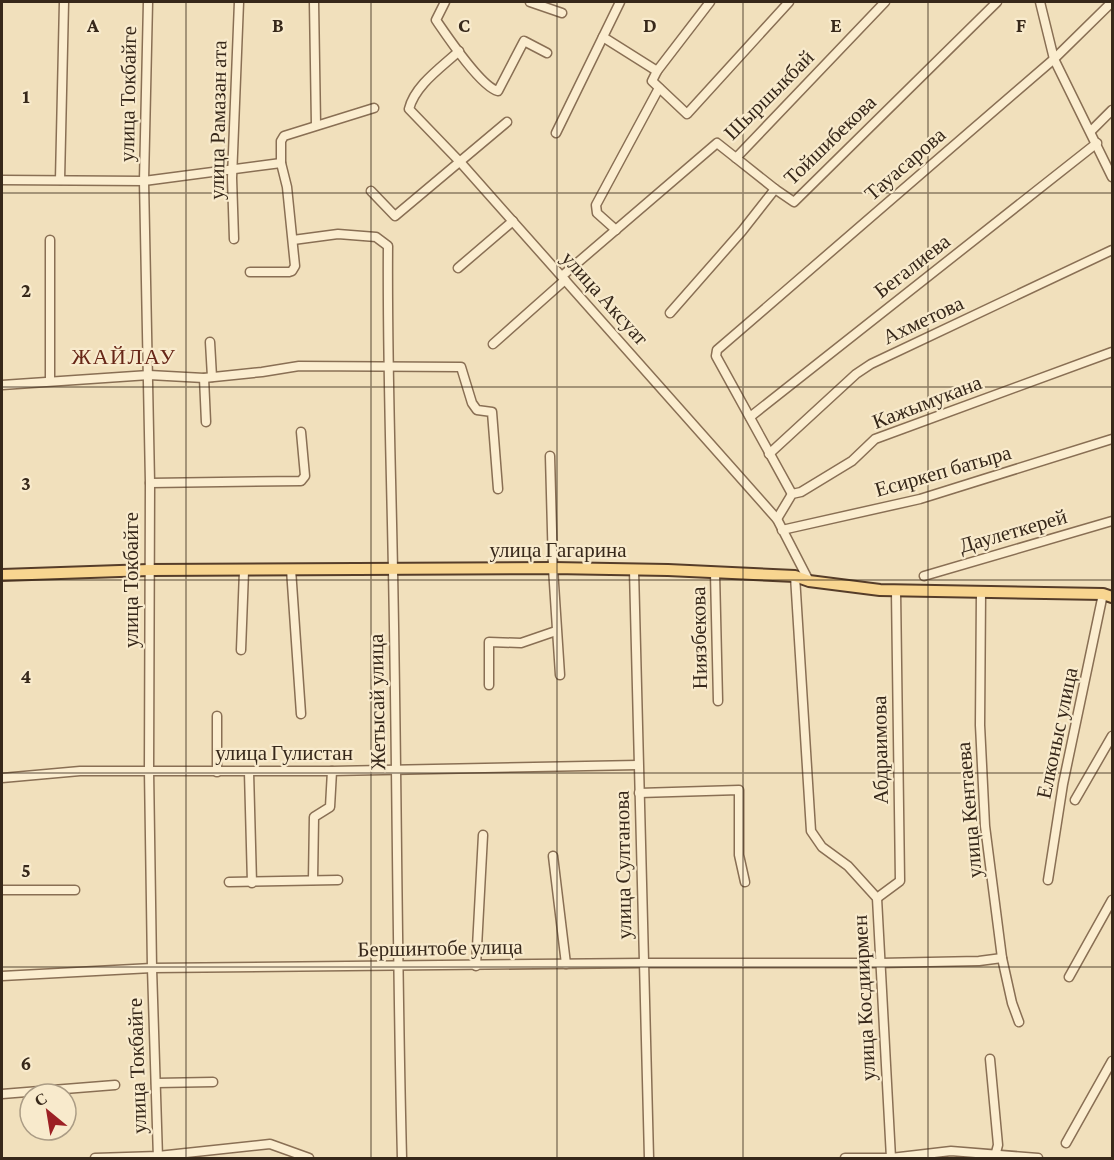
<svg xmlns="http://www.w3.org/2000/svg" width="1114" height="1160" font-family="'Crimson Pro',serif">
<rect width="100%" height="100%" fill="#f1e0bc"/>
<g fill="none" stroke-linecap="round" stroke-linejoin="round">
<defs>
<g id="minor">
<polyline points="148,2 144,181 150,483 149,770 152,968 158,1158"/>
<polyline points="314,2 316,125"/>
<path d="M445,2L436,20C447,36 481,87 498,91L524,41L547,53"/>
<polyline points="530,2 562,13"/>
<polyline points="1040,2 1054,59 1112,177"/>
<polyline points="603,37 657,71 710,2"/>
<path d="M459,51C442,67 415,85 409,109L461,163L777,519L809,581"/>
<polyline points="657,71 652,81 687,114 789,2"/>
<polyline points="1091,131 1112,110"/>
<polyline points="556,133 620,2"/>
<polyline points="736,158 775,189"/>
<polyline points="2,180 144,181 281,163"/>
<polyline points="60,180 64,2"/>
<polyline points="371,191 395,216 507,122"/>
<polyline points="616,230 597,213 596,205 659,88"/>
<polyline points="234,239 232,178 239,2"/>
<polyline points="50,240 50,381"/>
<path d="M293,240L338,234L376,237L388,246C387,354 391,463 393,571C397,767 397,963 402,1158"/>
<polyline points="458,268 513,221"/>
<polyline points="250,272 289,272 292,271 295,266 287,187 281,163 281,141 284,136 374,108"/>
<polyline points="562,276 717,143 736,158 885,2"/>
<polyline points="670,313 742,231 775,189 794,202 997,2"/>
<polyline points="210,342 212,377"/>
<polyline points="493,344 565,280"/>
<polyline points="204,378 206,422"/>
<polyline points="2,385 149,375 204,378 262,372 299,366 461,367 472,403 477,410 492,412 498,489"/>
<polyline points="750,417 1097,143"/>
<polyline points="769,454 856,374 871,364 1112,250"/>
<polyline points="550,456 553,568 560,675"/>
<polyline points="150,483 301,481 305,476 301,432"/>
<polyline points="792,494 716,356 717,350 1054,59 1112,2"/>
<polyline points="777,519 792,494 801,492 852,461 875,439 1112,352"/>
<polyline points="782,530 920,499 1112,439"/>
<polyline points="291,569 301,714"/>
<polyline points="634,570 649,1158"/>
<polyline points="715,573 718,701"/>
<polyline points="795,576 811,831 822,847 848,866 877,898 891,1158"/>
<polyline points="924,576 1112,521"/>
<polyline points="981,592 980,725 985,826 1002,958 1012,1003 1019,1022"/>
<polyline points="241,650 244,571"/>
<polyline points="489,685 489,642 521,643 556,631"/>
<polyline points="217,716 217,772"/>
<polyline points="249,772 252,883"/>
<polyline points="2,778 80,771 332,771 638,765"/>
<polyline points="639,793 739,790 739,855 745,882"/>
<polyline points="1075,800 1112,736"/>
<polyline points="553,856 566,964"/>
<polyline points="313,880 314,817 330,807 332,771"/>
<polyline points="1048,880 1063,784 1103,594"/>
<polyline points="229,882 338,880"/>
<polyline points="2,890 75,890"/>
<polyline points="877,898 900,881 896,591"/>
<polyline points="476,966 483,835"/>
<polyline points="2,976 152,968 643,963 880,963 979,961 1002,958"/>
<polyline points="1069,977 1112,900"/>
<polyline points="990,1059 998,1145 995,1156 997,1158"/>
<polyline points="156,1083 213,1082"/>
<polyline points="2,1094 115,1085"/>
<polyline points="1066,1143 1112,1061"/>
<polyline points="95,1158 158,1156 270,1144 309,1158"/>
<polyline points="845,1158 891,1158 951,1151 1038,1158"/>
</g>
<polyline id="major" points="2,575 149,570 553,568 668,570 795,576 809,581 880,590 1103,594 1112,597"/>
</defs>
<use href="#minor" stroke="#896f54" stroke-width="11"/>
<use href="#major" stroke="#563d29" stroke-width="14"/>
<use href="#minor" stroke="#fbedcf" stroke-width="8"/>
<use href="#major" stroke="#f8d590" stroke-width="10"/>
</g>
<path fill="none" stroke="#37281a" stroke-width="1.5" stroke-opacity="0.55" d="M186,2V1158M371,2V1158M557,2V1158M743,2V1158M928,2V1158M2,193H1112M2,387H1112M2,580H1112M2,773H1112M2,967H1112"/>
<g text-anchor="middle" stroke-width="4.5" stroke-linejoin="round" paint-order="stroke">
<g font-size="21" fill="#37281a" stroke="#f8eacc">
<text transform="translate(128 94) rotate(-89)" y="7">улица Токбайге</text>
<text transform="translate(769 95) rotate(-45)" y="7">Шыршыкбай</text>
<text transform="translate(218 120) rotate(-89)" y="7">улица Рамазан ата</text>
<text transform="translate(830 140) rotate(-44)" y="7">Тойшибекова</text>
<text transform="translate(905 164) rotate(-41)" y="7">Тауасарова</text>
<text transform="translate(912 266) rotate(-38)" y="7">Бегалиева</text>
<text transform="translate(605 298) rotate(48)" y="7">улица Аксуат</text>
<text transform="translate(923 320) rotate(-25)" y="7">Ахметова</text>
<text transform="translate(927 402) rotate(-21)" y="7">Кажымукана</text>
<text transform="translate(943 471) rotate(-16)" y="7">Есиркеп батыра</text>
<text transform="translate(1013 531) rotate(-16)" y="7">Даулеткерей</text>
<text x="558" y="557">улица Гагарина</text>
<text transform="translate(131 580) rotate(-90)" y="7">улица Токбайге</text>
<text transform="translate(699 638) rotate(-91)" y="7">Ниязбекова</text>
<text transform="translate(377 702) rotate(-91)" y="7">Жетысай улица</text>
<text transform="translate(1057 733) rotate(-78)" y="7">Елконыс улица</text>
<text transform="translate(880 750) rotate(-91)" y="7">Абдраимова</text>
<text x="284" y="760">улица Гулистан</text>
<text transform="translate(969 810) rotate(-95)" y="7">улица Кентаева</text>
<text transform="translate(623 865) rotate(-91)" y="7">улица Султанова</text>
<text transform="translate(440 948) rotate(-1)" y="7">Бершинтобе улица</text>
<text transform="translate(864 998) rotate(-93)" y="7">улица Косдиирмен</text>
<text transform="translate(137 1066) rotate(-92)" y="7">улица Токбайге</text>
</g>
<g font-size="22" letter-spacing="1.5" fill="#672617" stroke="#f8eacc">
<text x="124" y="364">ЖАЙЛАУ</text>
</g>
</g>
<g font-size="20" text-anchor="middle" font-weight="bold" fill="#37281a" stroke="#f8eacc" stroke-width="4.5" stroke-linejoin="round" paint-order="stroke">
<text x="93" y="32">A</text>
<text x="278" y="32">B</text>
<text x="464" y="32">C</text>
<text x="650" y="32">D</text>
<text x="836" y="32">E</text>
<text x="1021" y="32">F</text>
<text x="26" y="103">1</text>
<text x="26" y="297">2</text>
<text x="26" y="490">3</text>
<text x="26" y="683">4</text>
<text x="26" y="877">5</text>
<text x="26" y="1070">6</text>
</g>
<rect width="1114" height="1160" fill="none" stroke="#37281a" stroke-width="6"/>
<g transform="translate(48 1112) rotate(330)"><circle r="28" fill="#f8eacc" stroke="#ab9c85" stroke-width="1.5"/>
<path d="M0-4.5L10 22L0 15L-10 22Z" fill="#9c2024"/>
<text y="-9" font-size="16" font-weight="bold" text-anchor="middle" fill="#37281a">С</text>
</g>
</svg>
